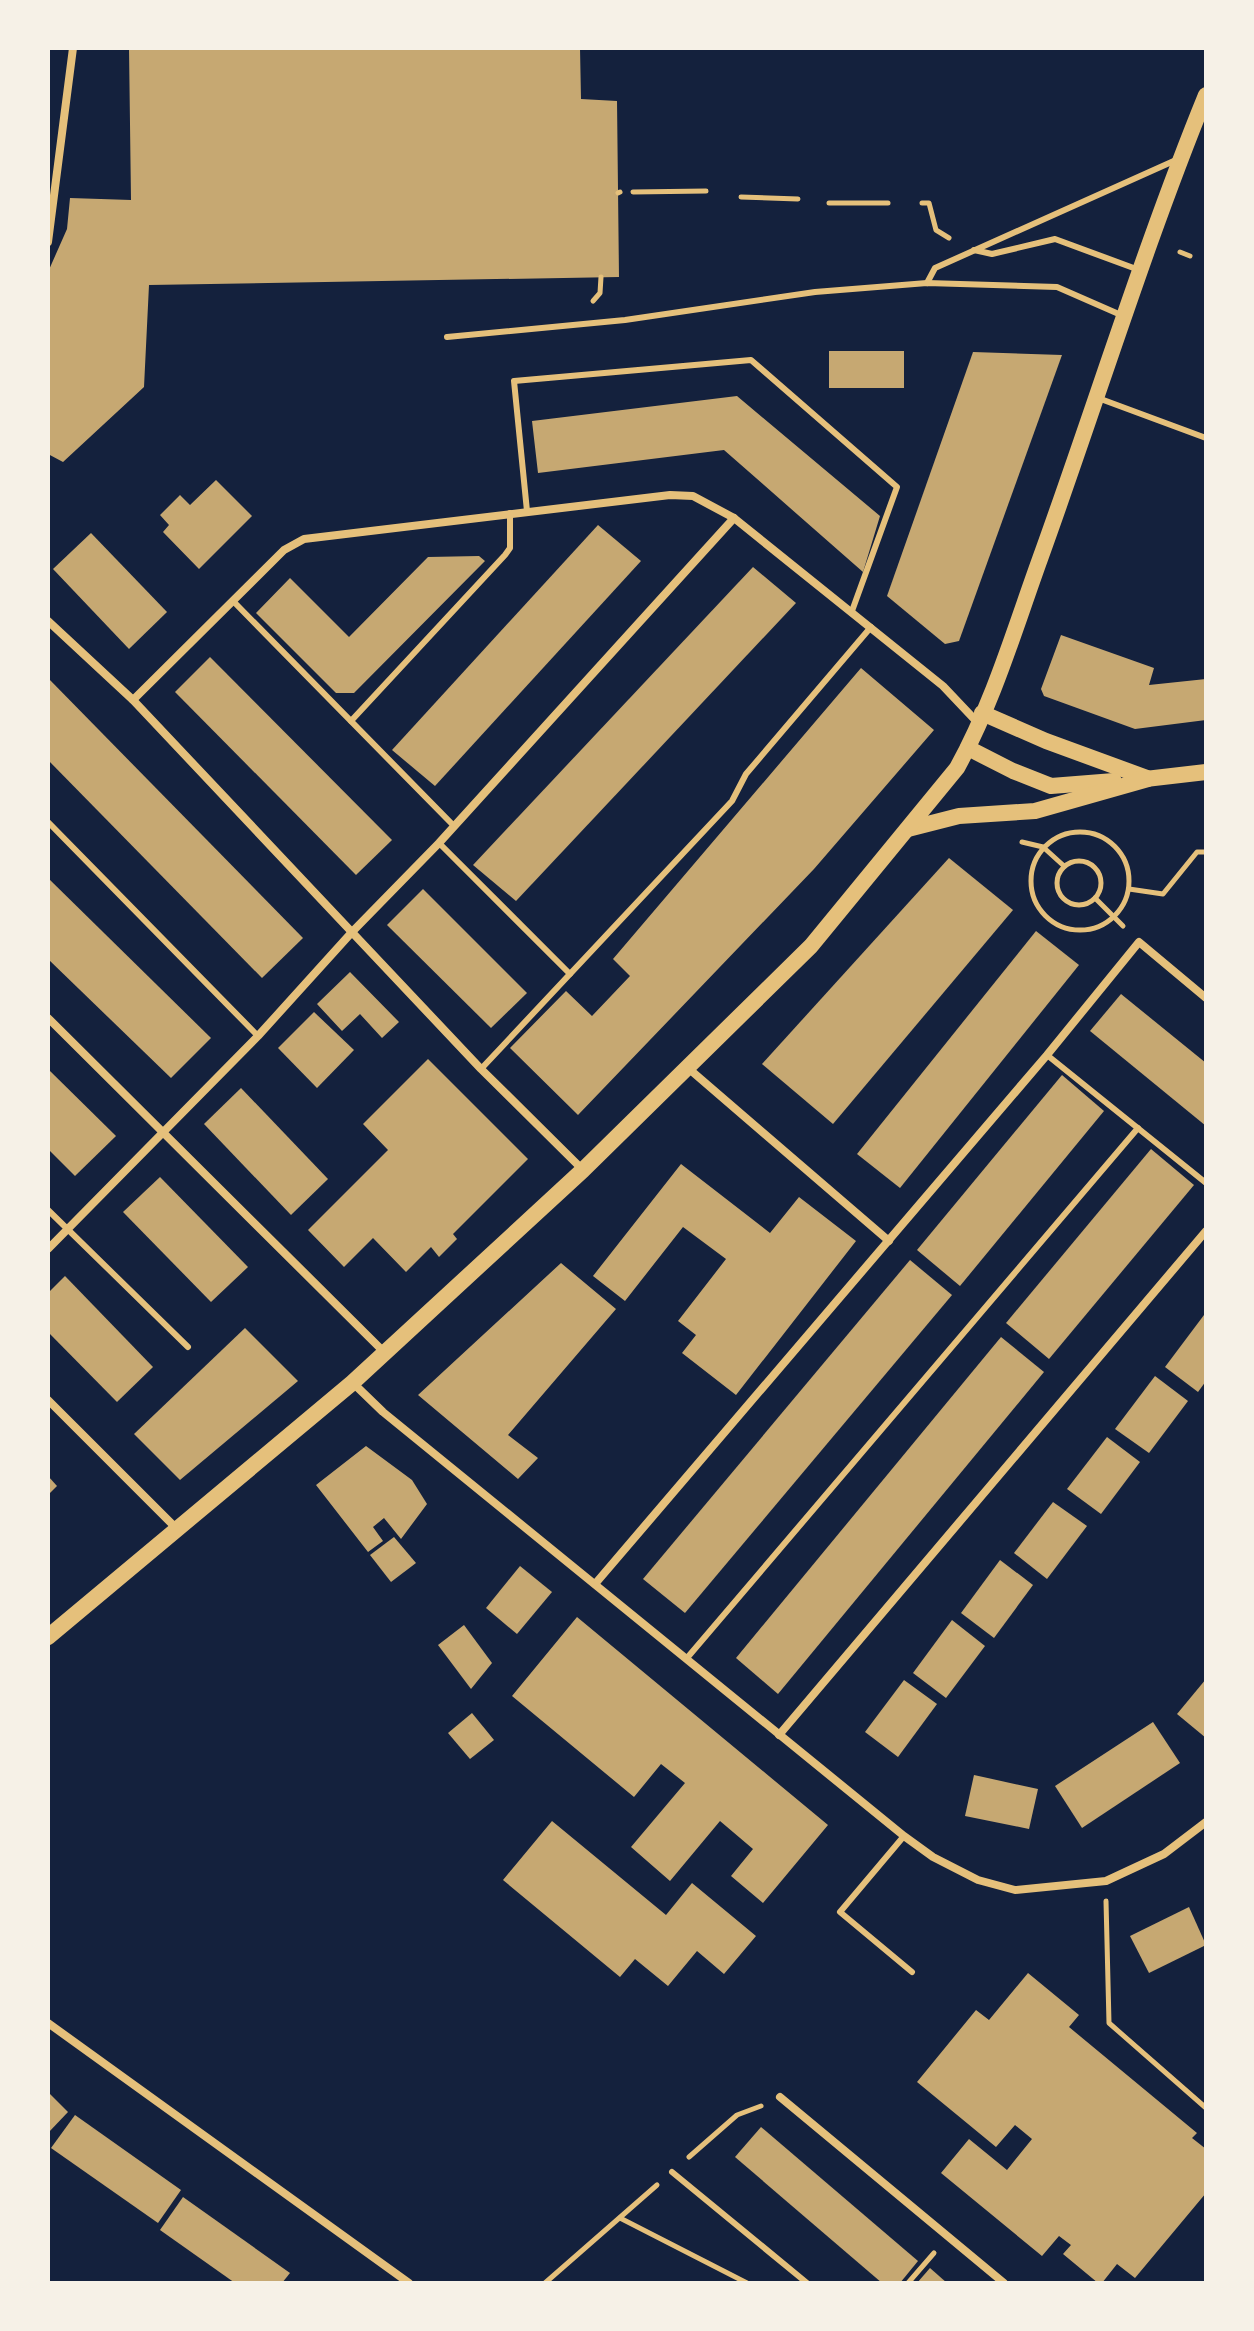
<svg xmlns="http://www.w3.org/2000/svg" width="1254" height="2331" font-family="'Times New Roman',serif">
<rect width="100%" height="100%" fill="#14213d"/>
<g fill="#c6a872">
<polygon points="129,48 580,48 581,99 617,101 619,277 149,285 144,387 63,462 48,454 48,272 67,229 70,198 131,200"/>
<rect x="829" y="351" width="75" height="37"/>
<polygon points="973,352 1062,355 959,641 945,644 887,596"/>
<polygon points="737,396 880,516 863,572 724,450 538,473 532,421"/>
<polygon points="216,480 252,516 199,569 163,532 169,525 160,515 180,495 190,505"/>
<polygon points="598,525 641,561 435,786 392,750"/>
<polygon points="91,533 167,612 129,649 53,569"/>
<polygon points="479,556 485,561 354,693 336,693 256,613 290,578 349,637 428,557"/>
<polygon points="753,567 796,603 516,901 473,865"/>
<polygon points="1061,635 1154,668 1149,685 1206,679 1206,720 1135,729 1044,696 1041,689"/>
<polygon points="210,657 392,840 356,875 175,692"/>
<polygon points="861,668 934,730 814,869 578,1115 510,1048 566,991 592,1016 630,976 613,959"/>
<polygon points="48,678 303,938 262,978 48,760"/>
<polygon points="949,858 1013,910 833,1124 762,1064"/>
<polygon points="48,878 211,1038 171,1078 48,959"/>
<polygon points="423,889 527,993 491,1028 387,925"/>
<polygon points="1036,931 1079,965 900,1188 857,1154"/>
<polygon points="350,972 399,1022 382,1038 360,1014 342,1031 317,1004"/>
<polygon points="1121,994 1206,1063 1206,1126 1090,1031"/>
<polygon points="314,1012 354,1050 317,1088 278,1048"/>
<polygon points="428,1059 528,1159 453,1234 457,1239 439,1257 431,1247 406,1272 373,1238 344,1267 308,1230 388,1150 363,1124"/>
<polygon points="48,1069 116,1136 75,1176 48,1149"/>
<polygon points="1062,1075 1104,1111 960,1286 917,1250"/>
<polygon points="241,1088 328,1179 291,1215 204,1124"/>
<polygon points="1151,1149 1194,1185 1049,1359 1006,1323"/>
<polygon points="681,1164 770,1233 799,1197 856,1241 736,1395 682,1353 696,1335 678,1321 726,1259 683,1227 625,1301 593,1276"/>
<polygon points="160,1177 248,1267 211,1302 123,1212"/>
<polygon points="910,1260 952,1295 685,1613 643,1579"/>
<polygon points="561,1263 616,1309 508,1435 538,1458 518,1479 418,1395"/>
<polygon points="65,1276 153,1367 117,1402 48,1332 48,1293"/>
<polygon points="1204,1315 1206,1317 1206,1381 1198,1392 1165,1367"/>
<polygon points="245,1328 298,1381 180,1480 134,1434"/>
<polygon points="1001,1337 1044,1372 778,1694 736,1658"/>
<polygon points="1155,1376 1188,1401 1149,1453 1115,1429"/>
<polygon points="1107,1437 1140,1462 1101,1514 1067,1489"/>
<polygon points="366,1446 412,1480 427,1504 401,1539 384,1518 373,1527 383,1541 368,1552 316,1485"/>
<polygon points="48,1476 57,1486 48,1495"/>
<polygon points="1053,1502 1087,1526 1047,1579 1014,1553"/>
<polygon points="394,1537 416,1563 391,1582 370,1555"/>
<polygon points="1000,1560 1033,1585 994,1638 961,1613"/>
<polygon points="520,1566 552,1592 517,1634 486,1608"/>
<polygon points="577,1617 828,1825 763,1903 731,1876 753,1849 720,1821 670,1881 631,1847 685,1783 661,1764 634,1797 512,1696"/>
<polygon points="952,1620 985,1646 946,1698 913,1673"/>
<polygon points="464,1625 492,1663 471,1689 438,1645"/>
<polygon points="1206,1679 1206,1738 1177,1714"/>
<polygon points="904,1680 937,1704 898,1757 865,1732"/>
<polygon points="472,1713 494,1740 470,1759 448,1733"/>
<polygon points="1153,1722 1180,1763 1082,1828 1055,1786"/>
<polygon points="974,1775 1038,1789 1029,1829 965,1816"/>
<polygon points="552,1821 666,1915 692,1883 756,1936 724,1974 697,1951 668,1986 635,1959 620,1977 503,1880"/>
<polygon points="1189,1907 1206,1945 1149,1973 1130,1936"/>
<polygon points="1028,1973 1079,2015 1069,2027 1197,2133 1192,2138 1206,2149 1206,2193 1135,2278 1117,2264 1102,2283 1098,2283 1063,2254 1071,2245 1059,2236 1042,2256 941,2173 969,2139 1007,2170 1032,2139 1015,2125 996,2147 917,2082 976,2010 989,2020"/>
<polygon points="48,2092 68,2112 48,2133"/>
<polygon points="75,2115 181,2190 158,2223 51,2148"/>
<polygon points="761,2127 918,2261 900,2283 882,2283 735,2157"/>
<polygon points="183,2197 290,2273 282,2283 235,2283 160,2230"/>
<polygon points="930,2268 947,2283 917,2283"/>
</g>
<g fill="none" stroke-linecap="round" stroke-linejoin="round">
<g stroke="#e5c07b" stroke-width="5">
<polyline points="633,192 706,191"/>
<polyline points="618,193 620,192"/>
<polyline points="741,197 798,199"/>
<polyline points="829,203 888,203"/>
<polyline points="922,203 929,203 936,230 949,238"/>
<polyline points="1180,252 1190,256"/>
<polyline points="593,301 600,293 601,277"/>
<circle cx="1080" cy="881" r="49"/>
<polyline points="1022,842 1043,847 1064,866"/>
<circle cx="1079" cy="883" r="22"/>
<polyline points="1129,889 1163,894 1197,852 1206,852"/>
<polyline points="1095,898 1123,926"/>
<polyline points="1106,1901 1109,2023 1206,2108"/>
<polyline points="689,2157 737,2115 761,2106"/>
<polyline points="620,2218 747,2283"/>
<polyline points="545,2283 657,2185"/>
<polyline points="908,2283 934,2253"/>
</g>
<g stroke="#e5c07b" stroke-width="6">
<polyline points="974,250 992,254 1055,239 1139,270"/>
<polyline points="927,283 935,268 1176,160"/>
<polyline points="447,337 625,320 815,292 927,283 1057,287 1121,315"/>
<polyline points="1098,398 1206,438"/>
<polyline points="527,511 514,381 751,360 897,487 852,611"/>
<polyline points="233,601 454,826"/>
<polyline points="351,721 505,555 510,548 510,513"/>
<polyline points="48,822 258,1036"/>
<polyline points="439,843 570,974"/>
<polyline points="1047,1055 1206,1183"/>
<polyline points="481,1069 732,801 746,774 871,627"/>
<polyline points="48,1210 188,1347"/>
<polyline points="687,1658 1138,1128"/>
<polyline points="904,1836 840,1912 912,1972"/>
<polyline points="672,2172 807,2283"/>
</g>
<g stroke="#e5c07b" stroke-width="8">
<polyline points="48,242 73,48"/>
<polyline points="48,621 133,700 481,1069 583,1170"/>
<polyline points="133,700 284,550 304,539 670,495 693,496 734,518 943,686 978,723"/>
<polyline points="48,1018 385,1353"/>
<polyline points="688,1068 889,1241"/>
<polyline points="48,1249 258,1036 353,931 439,843 734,518"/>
<polyline points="353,1383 383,1412 904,1836 933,1857 978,1880 1015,1890 1106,1881 1164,1854 1206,1822"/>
<polyline points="48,1400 177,1529"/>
<polyline points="595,1584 1047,1055 1139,942 1206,998"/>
<polyline points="779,1735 1206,1231"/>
<polyline points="48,2023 409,2283"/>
<polyline points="780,2097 1004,2283"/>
</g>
<g stroke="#e5c07b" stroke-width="16">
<polyline points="982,713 1046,741 1147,778"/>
<polyline points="968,748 1013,771 1051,786 1114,781"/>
<polyline points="1137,780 1206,772"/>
<polyline points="908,829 959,816 1035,811 1148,779"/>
<path d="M48,1637L352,1383L583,1170L811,946L957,768C993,703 1015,628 1040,559C1096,404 1144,247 1206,95"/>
</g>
</g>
<rect width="1254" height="2331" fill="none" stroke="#f6f1e7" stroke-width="100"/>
</svg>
